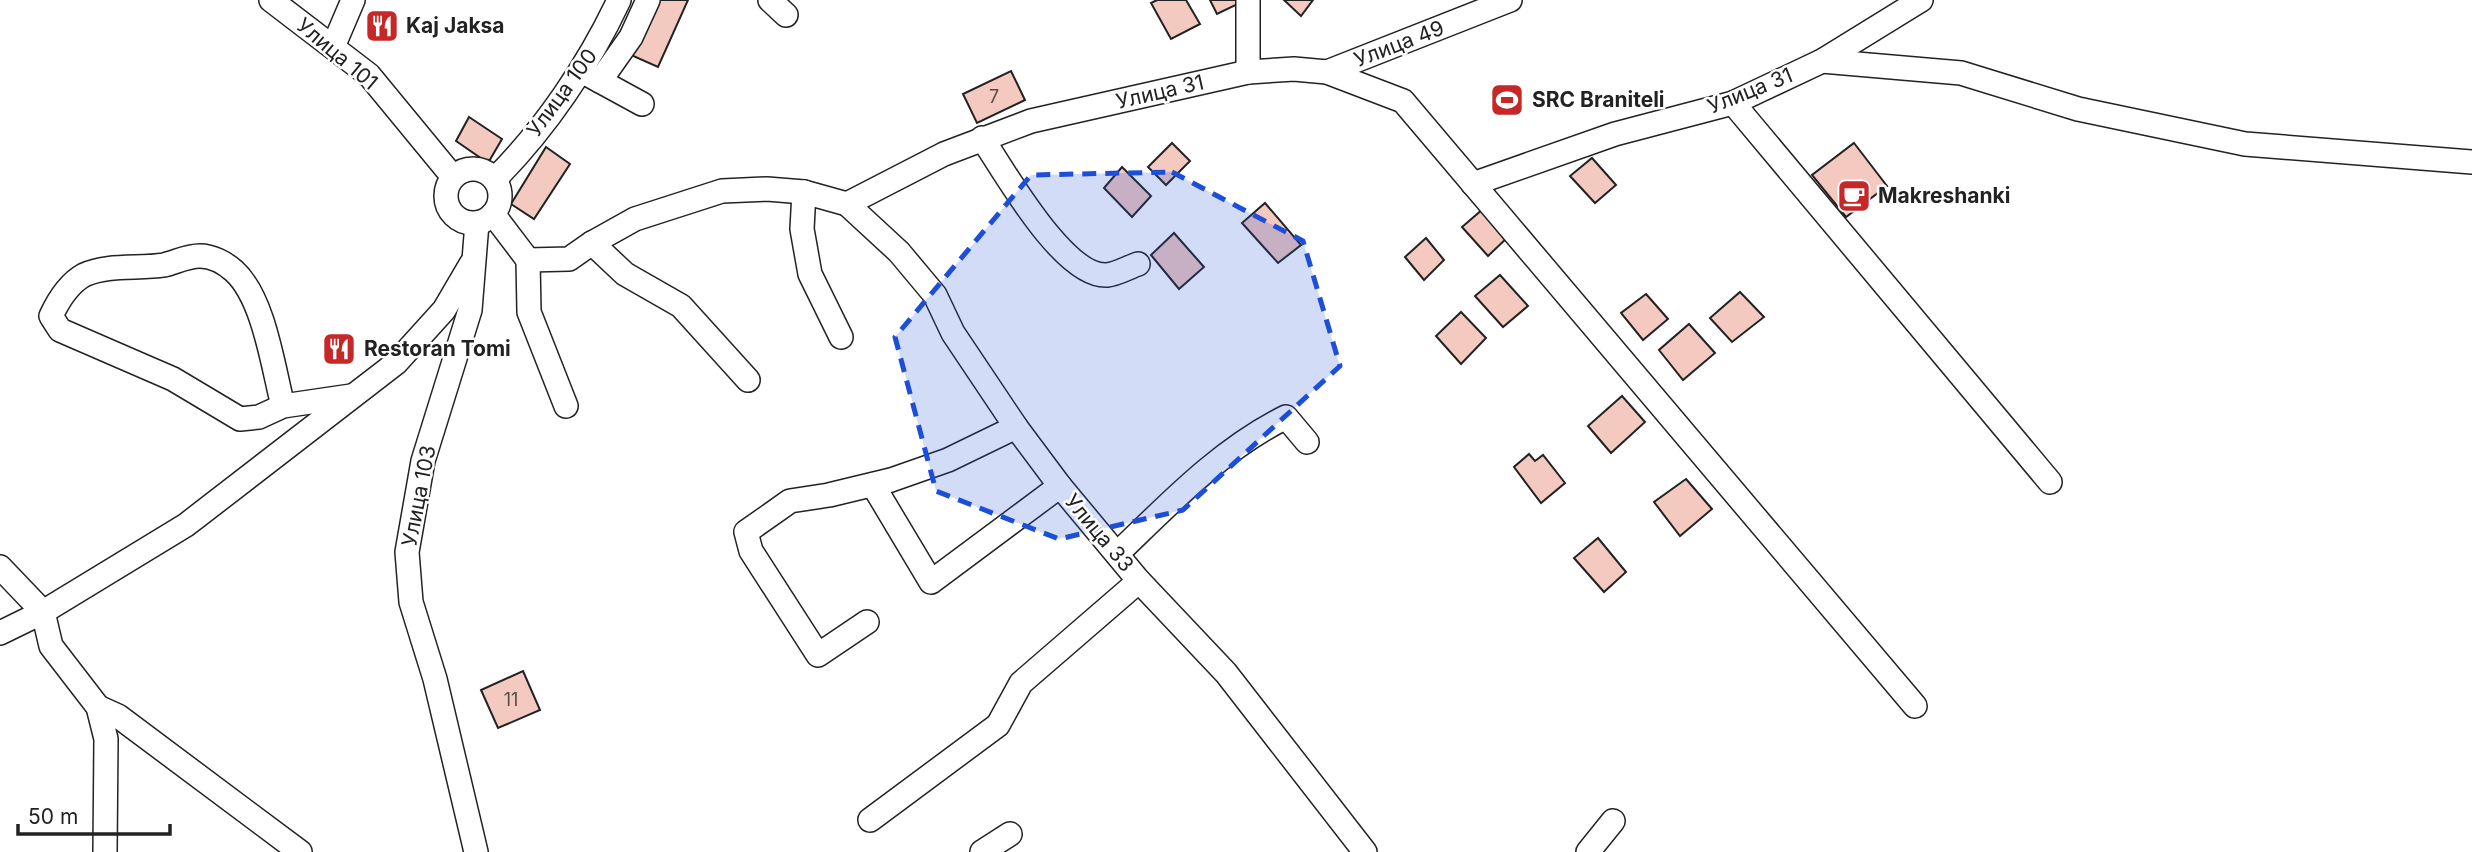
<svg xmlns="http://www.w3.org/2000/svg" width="2472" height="852" font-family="Inter,sans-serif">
<rect width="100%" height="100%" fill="#fff"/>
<g fill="#f3c9c0" stroke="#222" stroke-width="2">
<polygon points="656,0 688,0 658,67 631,55"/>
<polygon points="1157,0 1186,0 1200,24 1171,39 1151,3"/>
<polygon points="1210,0 1243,0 1244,1 1217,14"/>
<polygon points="1284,0 1313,0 1301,16"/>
<polygon points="1011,71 1025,100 977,123 963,94"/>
<polygon points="469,117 502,139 488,163 456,141"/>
<polygon points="1172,143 1190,161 1166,185 1148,167"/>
<polygon points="1854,143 1887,186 1846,217 1812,175"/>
<polygon points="546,147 570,164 534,219 511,204"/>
<polygon points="1592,158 1616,185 1595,203 1570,176"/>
<polygon points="1122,167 1151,196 1132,217 1104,188"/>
<polygon points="1265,203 1301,245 1278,263 1242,223"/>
<polygon points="1483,209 1508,237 1488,256 1462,227"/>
<polygon points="1174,233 1204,267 1179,289 1151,255"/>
<polygon points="1426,238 1444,260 1424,280 1405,257"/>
<polygon points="1500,275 1528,306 1503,327 1475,296"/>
<polygon points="1740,292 1764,317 1732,342 1710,318"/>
<polygon points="1646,294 1668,319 1643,340 1621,313"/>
<polygon points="1461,312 1486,338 1461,364 1436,336"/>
<polygon points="1689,324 1715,353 1683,380 1659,350"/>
<polygon points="1622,396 1645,422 1611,453 1588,426"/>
<polygon points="1529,454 1535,461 1543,455 1565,483 1541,503 1514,467"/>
<polygon points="1686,479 1712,509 1680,536 1654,502"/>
<polygon points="1598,538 1626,572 1604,592 1574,558"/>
<polygon points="523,671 540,710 498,728 481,690"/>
</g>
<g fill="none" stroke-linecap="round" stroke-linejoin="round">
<defs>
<g id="minor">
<polyline points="271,0 369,75 453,177"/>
<polyline points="770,0 786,15"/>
<polyline points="1248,0 1248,72"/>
<polyline points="333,47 353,0"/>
<polyline points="1822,61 1961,73 2078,109 2245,144 2472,162"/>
<polyline points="1327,72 1510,0"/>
<polyline points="587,74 642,104"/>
<polyline points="600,81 631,37 648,0"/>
<polyline points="1733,103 2050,482"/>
<path d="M982,138C1004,171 1064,278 1107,275C1117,274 1129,267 1138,264"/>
<circle cx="473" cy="196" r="27"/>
<path d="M495,179C545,129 589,64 619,0"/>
<polyline points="1473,184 1615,134 1733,103 1822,61 1921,0"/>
<polyline points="804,192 802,229 810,274 841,337"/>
<polyline points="847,204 899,252 935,295 953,333 1016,427 1060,486 1139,581 1226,673 1365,852"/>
<polyline points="493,214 528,260 569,259 592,243 635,219 722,191 767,189 804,192 847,204 944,154 1031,121 1248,72 1294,69 1327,72 1403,101 1915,706"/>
<polyline points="592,243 625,274 681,306 748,380"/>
<polyline points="528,260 529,312 566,406"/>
<path d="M283,406L259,417L240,419L173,379L60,330L51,316C58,301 68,284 84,275C107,264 139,269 164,265C176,262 187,256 200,256C212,256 225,263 234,271C264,298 273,367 283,406L351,396"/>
<polyline points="873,485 931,582 1060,486"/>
<path d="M1117,554C1170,503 1220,450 1286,417L1307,442"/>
<polyline points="0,567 43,612 51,646 98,707 106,739 105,852"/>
<polyline points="867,622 818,655 751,551 746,532 790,501 829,495 891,480 948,460 1016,427"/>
<polyline points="0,633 43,612 186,525 396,363 444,310 471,264"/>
<polyline points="98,707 118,716 300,852"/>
<polyline points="870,820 998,725 1021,683 1139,581"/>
<polyline points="476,852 435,679 411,602 407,552 423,461 470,310 477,223"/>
<polyline points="982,852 1010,834"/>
<polyline points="1588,852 1613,821"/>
</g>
</defs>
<use href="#minor" stroke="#222" stroke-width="26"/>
<use href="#minor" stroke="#fff" stroke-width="23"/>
</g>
<path fill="#1d4ed8" fill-opacity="0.2" stroke="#1d4ed8" stroke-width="5" stroke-dasharray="14 9" stroke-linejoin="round" d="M1172,172L1303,241L1340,366L1183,510L1059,539L936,491L895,337L1031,175Z"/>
<defs>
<symbol id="restaurant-square" viewBox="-11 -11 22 22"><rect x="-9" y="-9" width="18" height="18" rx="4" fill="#c62828" stroke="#fff"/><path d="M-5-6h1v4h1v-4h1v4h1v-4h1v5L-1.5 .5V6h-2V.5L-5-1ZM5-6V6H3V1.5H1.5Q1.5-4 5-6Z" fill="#fff"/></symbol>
<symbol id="stadium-square" viewBox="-11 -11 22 22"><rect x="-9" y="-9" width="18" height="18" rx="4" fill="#c62828" stroke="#fff"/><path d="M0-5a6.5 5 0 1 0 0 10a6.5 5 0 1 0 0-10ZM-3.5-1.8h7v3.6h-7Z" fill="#fff"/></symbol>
<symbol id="cafe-square" viewBox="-11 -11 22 22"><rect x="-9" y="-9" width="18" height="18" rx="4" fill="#c62828" stroke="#fff"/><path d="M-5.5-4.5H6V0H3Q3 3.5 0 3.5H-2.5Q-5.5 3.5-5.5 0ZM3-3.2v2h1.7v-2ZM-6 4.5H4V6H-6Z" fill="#fff"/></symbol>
</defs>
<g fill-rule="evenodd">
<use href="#restaurant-square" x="363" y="7" width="38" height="38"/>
<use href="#stadium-square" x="1488" y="81" width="38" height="38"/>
<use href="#cafe-square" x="1835" y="177" width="38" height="38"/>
<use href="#restaurant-square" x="320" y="330" width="38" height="38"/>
</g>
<g text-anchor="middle" stroke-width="5" stroke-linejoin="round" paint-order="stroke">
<g font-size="18" fill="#564c4a">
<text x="994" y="103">7</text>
<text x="511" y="706">11</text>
</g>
<g font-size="21" font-weight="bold" fill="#222" stroke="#fff" text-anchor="start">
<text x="406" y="33">Kaj Jaksa</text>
<text x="1532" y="107">SRC Braniteli</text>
<text x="1878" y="203">Makreshanki</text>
<text x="364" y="356">Restoran Tomi</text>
</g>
<g font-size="21" fill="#222" stroke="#fff">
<text transform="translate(1399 44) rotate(-21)" y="7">Улица 49</text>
<text transform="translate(337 54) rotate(40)" y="7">Улица 101</text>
<text transform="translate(1750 91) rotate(-22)" y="7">Улица 31</text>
<text transform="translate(1160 92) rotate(-13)" y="7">Улица 31</text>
<text transform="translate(562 93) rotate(-54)" y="7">Улица 100</text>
<text transform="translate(419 496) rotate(-79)" y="7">Улица 103</text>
<text transform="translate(1099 533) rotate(50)" y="7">Улица 33</text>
</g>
</g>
<path d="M18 824v10h152v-10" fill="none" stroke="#222222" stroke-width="3.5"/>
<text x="28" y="824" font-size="21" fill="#222222" stroke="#ffffff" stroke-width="5" paint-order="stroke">50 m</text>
</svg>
